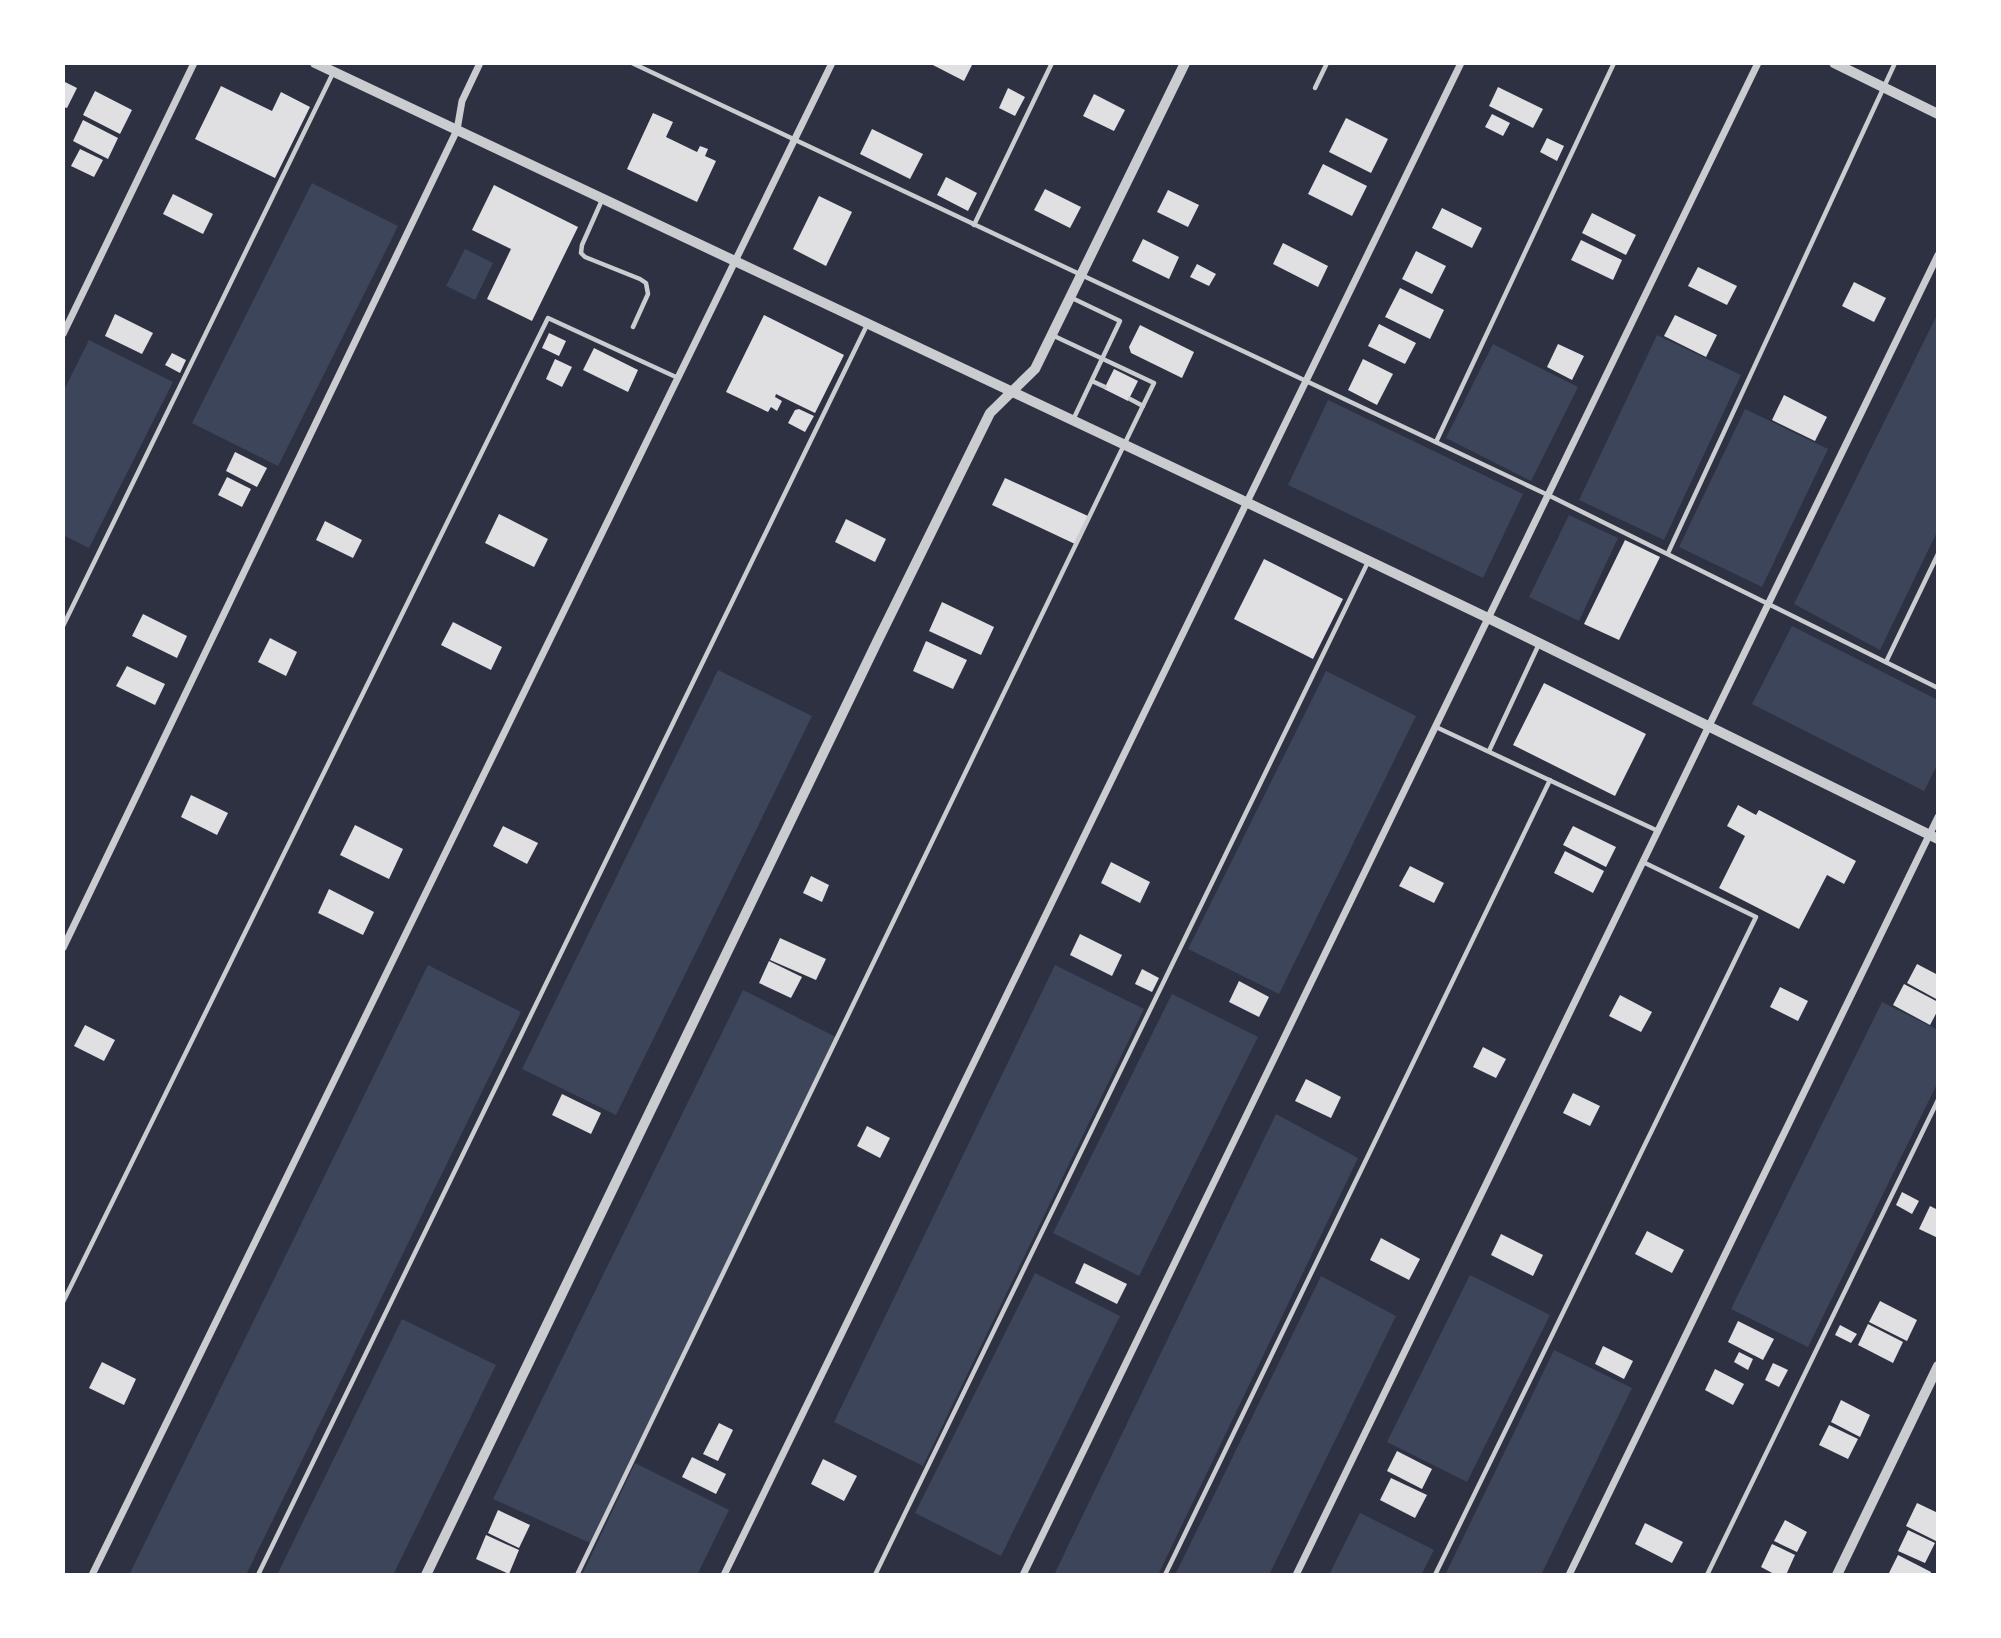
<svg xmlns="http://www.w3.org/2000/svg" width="2001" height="1638" font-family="'Space Grotesk',sans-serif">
<rect width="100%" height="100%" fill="#2d3142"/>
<g fill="#3c4559">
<polygon points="312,183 398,226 278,466 192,423"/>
<polygon points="465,249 493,263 475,300 446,286"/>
<polygon points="1938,313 1938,530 1880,650 1794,604"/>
<polygon points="1657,335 1741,375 1664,540 1579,500"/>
<polygon points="89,340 173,382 89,548 63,535 63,392"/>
<polygon points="1493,344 1578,387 1531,481 1446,438"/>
<polygon points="1328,400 1523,494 1483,578 1288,485"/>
<polygon points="1745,409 1828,449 1762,587 1679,547"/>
<polygon points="1569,515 1618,538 1579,621 1529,597"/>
<polygon points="1792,626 1938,700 1938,763 1924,791 1752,704"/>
<polygon points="718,670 812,716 616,1115 522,1069"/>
<polygon points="1326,671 1416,716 1279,994 1188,949"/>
<polygon points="428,965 521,1012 246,1575 129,1575"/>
<polygon points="1055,965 1144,1009 923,1466 834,1422"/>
<polygon points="743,990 836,1037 590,1543 493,1499"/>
<polygon points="1172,994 1258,1037 1139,1276 1053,1233"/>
<polygon points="1882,1002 1938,1030 1938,1082 1808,1347 1731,1309"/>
<polygon points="1276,1114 1358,1158 1158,1575 1054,1575"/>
<polygon points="1035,1273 1120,1316 1001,1556 915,1513"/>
<polygon points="1470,1275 1550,1315 1467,1482 1387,1442"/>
<polygon points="1321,1276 1396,1316 1269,1575 1175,1575"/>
<polygon points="402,1319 496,1365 393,1575 277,1575"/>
<polygon points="1554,1350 1632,1388 1541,1575 1445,1575"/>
<polygon points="635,1463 729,1510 697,1575 582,1575"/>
<polygon points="1360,1513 1434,1550 1421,1575 1329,1575"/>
</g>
<g fill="#e0e0e3">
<polygon points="929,63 973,63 964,81"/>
<polygon points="63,81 77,88 67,108 63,107"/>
<polygon points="221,86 272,111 281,92 310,107 275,178 195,139"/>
<polygon points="1498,87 1543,109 1533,128 1489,106"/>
<polygon points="1008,88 1025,97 1015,116 999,108"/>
<polygon points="95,91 132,110 120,134 83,115"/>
<polygon points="1094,94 1125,110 1114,131 1083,116"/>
<polygon points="653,113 673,122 666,137 697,152 700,146 708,149 705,156 716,161 697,202 627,169"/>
<polygon points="1492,114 1510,123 1503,136 1485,127"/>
<polygon points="1346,118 1388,139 1371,173 1329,152"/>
<polygon points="83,120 118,138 108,159 73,141"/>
<polygon points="872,129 923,154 910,179 860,154"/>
<polygon points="1547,138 1564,146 1557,161 1540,152"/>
<polygon points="80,149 103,160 94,177 71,166"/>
<polygon points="1323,164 1367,186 1352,216 1308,194"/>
<polygon points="946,177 977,193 968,211 937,195"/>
<polygon points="494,185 578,227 532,321 487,299 511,249 472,230"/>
<polygon points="1045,189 1081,207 1070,228 1034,210"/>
<polygon points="1168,190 1199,205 1188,227 1157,212"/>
<polygon points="173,194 213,214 203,234 163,214"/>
<polygon points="819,196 852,212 826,266 793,249"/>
<polygon points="1442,208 1482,228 1472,248 1432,228"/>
<polygon points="1592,213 1636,235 1626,255 1582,233"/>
<polygon points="1143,239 1179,257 1169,279 1132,261"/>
<polygon points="1581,240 1622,260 1613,280 1571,260"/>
<polygon points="1283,243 1328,266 1318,287 1273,264"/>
<polygon points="1416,251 1446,266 1432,294 1402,279"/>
<polygon points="1197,264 1216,274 1209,286 1190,277"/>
<polygon points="1698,267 1737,286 1727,305 1688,286"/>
<polygon points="1854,282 1886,298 1874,322 1842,306"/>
<polygon points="1400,288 1444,310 1430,339 1385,317"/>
<polygon points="115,314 153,333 142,354 105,336"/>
<polygon points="764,315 844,355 815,413 776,394 775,397 782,401 777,411 771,407 768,412 726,392"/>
<polygon points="1675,315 1717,335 1706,357 1664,336"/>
<polygon points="1379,324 1416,343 1405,364 1368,346"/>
<polygon points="1140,325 1194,352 1182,378 1131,353 1129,347"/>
<polygon points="549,333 566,341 559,356 542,348"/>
<polygon points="1558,344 1584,356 1572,380 1547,367"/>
<polygon points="594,348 638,370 628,392 583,370"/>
<polygon points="172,353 186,360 180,373 165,365"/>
<polygon points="555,359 572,367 562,387 546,379"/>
<polygon points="1363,359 1393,374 1377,405 1348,390"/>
<polygon points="1114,369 1138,381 1128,401 1104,389"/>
<polygon points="1784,395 1827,417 1815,441 1772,420"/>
<polygon points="799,409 814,416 805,432 788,423 795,410"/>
<polygon points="235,452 267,468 257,487 226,471"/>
<polygon points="227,477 251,489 242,507 218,495"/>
<polygon points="1005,478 1088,516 1075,544 992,505"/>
<polygon points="499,514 548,539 534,567 485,543"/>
<polygon points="846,519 886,539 875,562 835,542"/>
<polygon points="325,521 362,540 353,558 316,540"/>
<polygon points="1625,540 1660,557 1619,640 1584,624"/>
<polygon points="1264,559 1343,599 1313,659 1234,619"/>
<polygon points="942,602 994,627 981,655 929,631"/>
<polygon points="143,614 187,636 177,658 132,636"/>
<polygon points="453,622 502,647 491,670 441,645"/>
<polygon points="270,638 297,652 286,676 258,662"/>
<polygon points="926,641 967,660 953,689 913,671"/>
<polygon points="127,666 165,684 155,705 116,686"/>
<polygon points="1544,683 1646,734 1615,796 1513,745"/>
<polygon points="191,795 228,813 217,835 181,817"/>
<polygon points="1738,805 1756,815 1759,810 1856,861 1844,884 1827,875 1799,929 1719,888 1745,836 1727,826"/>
<polygon points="355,825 403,849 389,879 340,855"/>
<polygon points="503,826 538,843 527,864 493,846"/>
<polygon points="1573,826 1616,847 1606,867 1563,845"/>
<polygon points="1565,851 1604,871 1593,893 1554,873"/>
<polygon points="1111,862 1150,882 1140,903 1101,883"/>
<polygon points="1410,866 1444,883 1434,903 1399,886"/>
<polygon points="811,876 829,885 822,902 803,893"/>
<polygon points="329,889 374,912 363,935 318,913"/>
<polygon points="1080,934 1122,955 1112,976 1070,955"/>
<polygon points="780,938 826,959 816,980 770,960"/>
<polygon points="769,961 802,977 791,998 759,983"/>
<polygon points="1917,964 1938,975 1938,1000 1907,983"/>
<polygon points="1142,969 1159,978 1152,992 1135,984"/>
<polygon points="1239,981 1269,997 1259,1017 1229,1002"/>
<polygon points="1904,984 1938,1002 1938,1010 1930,1025 1893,1005"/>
<polygon points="1780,987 1808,1001 1798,1021 1770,1007"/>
<polygon points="1620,995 1652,1012 1641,1032 1609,1016"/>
<polygon points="85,1025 115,1040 104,1061 74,1046"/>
<polygon points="1483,1047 1506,1059 1496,1078 1473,1067"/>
<polygon points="1306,1079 1341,1097 1331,1118 1295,1101"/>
<polygon points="1573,1093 1600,1106 1590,1126 1563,1113"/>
<polygon points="562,1094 601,1113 591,1134 552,1115"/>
<polygon points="867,1126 890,1138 880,1158 857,1146"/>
<polygon points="1902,1192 1919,1201 1912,1214 1896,1205"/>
<polygon points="1930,1206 1938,1210 1938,1238 1919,1229"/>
<polygon points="1647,1231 1684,1250 1672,1273 1635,1254"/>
<polygon points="1501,1234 1543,1255 1533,1276 1491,1255"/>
<polygon points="1381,1238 1420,1259 1409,1280 1370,1260"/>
<polygon points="1084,1263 1127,1284 1117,1304 1075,1283"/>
<polygon points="1880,1301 1917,1320 1907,1341 1869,1322"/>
<polygon points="1738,1321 1774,1339 1763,1360 1728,1342"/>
<polygon points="1868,1324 1903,1342 1893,1363 1858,1345"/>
<polygon points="1840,1325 1857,1334 1851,1343 1835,1335"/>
<polygon points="1603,1346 1633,1361 1624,1379 1595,1364"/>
<polygon points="1739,1352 1753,1359 1748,1370 1734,1362"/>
<polygon points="102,1362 136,1379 124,1405 89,1388"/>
<polygon points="1773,1363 1788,1370 1779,1387 1765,1380"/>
<polygon points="1715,1369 1744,1384 1733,1405 1705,1390"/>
<polygon points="1841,1400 1870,1415 1860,1437 1831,1422"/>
<polygon points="719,1423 733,1430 718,1461 703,1454"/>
<polygon points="1829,1425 1858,1439 1848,1459 1819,1445"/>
<polygon points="1397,1451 1432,1469 1422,1489 1387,1471"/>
<polygon points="692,1457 726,1474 716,1494 682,1477"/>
<polygon points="823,1459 857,1476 844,1501 811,1484"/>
<polygon points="1391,1478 1427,1495 1415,1518 1380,1500"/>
<polygon points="1917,1503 1938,1513 1938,1542 1906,1526"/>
<polygon points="498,1510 530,1525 519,1548 488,1533"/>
<polygon points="1785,1520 1807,1532 1797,1552 1774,1541"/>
<polygon points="1645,1523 1683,1542 1672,1563 1635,1544"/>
<polygon points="1908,1530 1935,1543 1925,1563 1898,1551"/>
<polygon points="486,1535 519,1550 509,1574 476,1559"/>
<polygon points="1772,1544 1795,1555 1786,1575 1776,1575 1761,1567"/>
<polygon points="1898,1555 1931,1572 1930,1575 1888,1575"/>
</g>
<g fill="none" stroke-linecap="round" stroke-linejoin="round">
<g stroke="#caccd0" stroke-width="4.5">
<polyline points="632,63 1548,495 1938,688"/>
<polyline points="1315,88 1327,63"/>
<polyline points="602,200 582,245 581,253 585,257 640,279 646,283 648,294 633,327"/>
<polyline points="974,225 1052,63"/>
<polyline points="1072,298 1120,321 1073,420"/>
<polyline points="1092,381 1105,387"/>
<polyline points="1130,399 1143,406"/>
<polyline points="1436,442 1614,63"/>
<polyline points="1668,553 1895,63"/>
<polyline points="63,626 333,73"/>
<polyline points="1886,662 1938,554"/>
<polyline points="1436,727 1658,831"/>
<polyline points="1489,751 1539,644"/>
<polyline points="63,1302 548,318 678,378"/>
<polyline points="258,1575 867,325"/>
<polyline points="577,1575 1154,383 1052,335"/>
<polyline points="875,1575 1368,562"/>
<polyline points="1165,1575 1550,780"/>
<polyline points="1435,1575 1756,917 1643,862"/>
<polyline points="1707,1575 1938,1100"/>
</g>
<g stroke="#caccd0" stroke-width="7">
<polyline points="63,334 194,63"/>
<polyline points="63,948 457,130 462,101 480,63"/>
<polyline points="92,1575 832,63"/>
<polyline points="724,1575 1461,63"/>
<polyline points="1023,1575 1758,63"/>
<polyline points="1296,1575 1938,255"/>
<polyline points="1569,1575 1938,817"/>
</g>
<g stroke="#caccd0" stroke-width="10">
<polyline points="315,63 1248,503 1488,618 1938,839"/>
<polyline points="1834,63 1938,114"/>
<polyline points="426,1575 877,642 990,413 1035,369 1185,63"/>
<polyline points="1837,1575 1938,1366"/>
</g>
</g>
<rect width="2001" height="1638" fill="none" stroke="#ffffff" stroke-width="130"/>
</svg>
